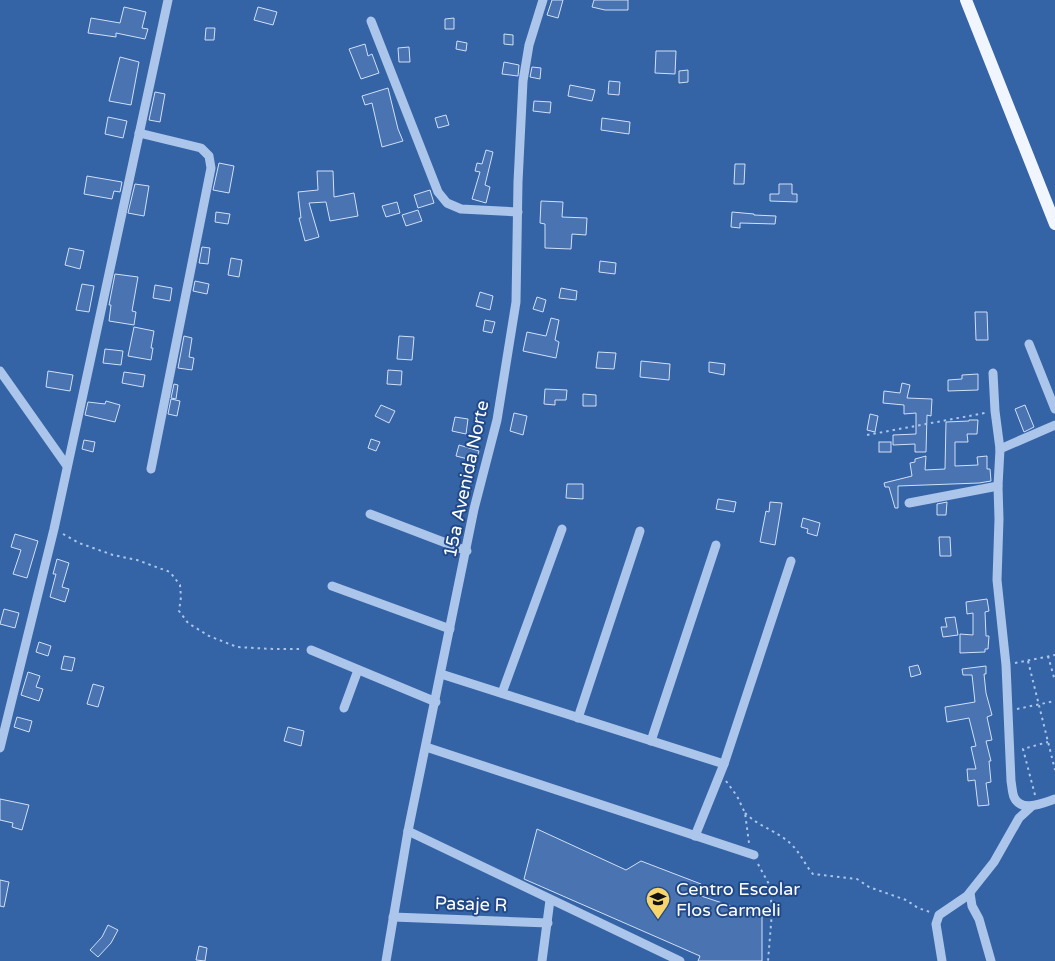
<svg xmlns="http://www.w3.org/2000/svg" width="1055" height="961" font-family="'Varela Round',sans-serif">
<rect width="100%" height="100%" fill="#214988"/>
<rect fill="#3463a6" x="0" y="0" width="1055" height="961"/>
<g fill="#4973b1" stroke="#d0e0f8">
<polygon points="552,0 563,0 558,18 547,15"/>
<polygon points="594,0 628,0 628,10 605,10 592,7"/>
<polygon points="124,7 146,12 142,28 148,29 145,39 116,33 116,37 88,33 91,18 120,23"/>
<polygon points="258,7 277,12 273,25 254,20"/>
<polygon points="454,18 454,29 445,29 445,19"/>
<polygon points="206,28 215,28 214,40 205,40"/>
<polygon points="504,34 513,35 513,45 504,44"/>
<polygon points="457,41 467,43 466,51 456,49"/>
<polygon points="365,44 368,56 372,54 379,73 361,79 349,49"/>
<polygon points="409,47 410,62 399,62 398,48"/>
<polygon points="656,51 676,51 675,74 655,73"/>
<polygon points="120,57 139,62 131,105 109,101"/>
<polygon points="504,62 519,65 518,76 502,74"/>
<polygon points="532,67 541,68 540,79 530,77"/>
<polygon points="688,70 688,82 679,83 679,71"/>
<polygon points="609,81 620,82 619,95 608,94"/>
<polygon points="570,85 595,90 592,101 568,96"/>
<polygon points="388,88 398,129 403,141 382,147 372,103 365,105 362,96"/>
<polygon points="155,92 165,94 160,122 149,120"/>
<polygon points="534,101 551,102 550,113 533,111"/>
<polygon points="446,115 449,125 438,128 435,118"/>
<polygon points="108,117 127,121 123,138 105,134"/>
<polygon points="602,118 630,122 629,134 601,130"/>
<polygon points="486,150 493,152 485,185 490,187 486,203 472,199 480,172 475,171 477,163 482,164"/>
<polygon points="219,163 234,166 229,193 213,190"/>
<polygon points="735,164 745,164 744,184 734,184"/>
<polygon points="317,171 333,171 334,197 354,193 358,216 330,221 326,202 309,203 319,237 305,241 299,218 301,218 298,192 318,190"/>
<polygon points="87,176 122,182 120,192 114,191 112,199 84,194"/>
<polygon points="135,184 149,186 144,216 128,213"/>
<polygon points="779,184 792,184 792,194 797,194 797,202 770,201 770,194 779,194"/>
<polygon points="430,190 434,203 418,208 414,195"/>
<polygon points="541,201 563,202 562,217 587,218 586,235 572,234 571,249 545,248 545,224 540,223"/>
<polygon points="397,202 400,213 386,217 382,206"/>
<polygon points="418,210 422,221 406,226 402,215"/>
<polygon points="216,212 230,214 228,224 215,222"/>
<polygon points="732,212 754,214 754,215 776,216 775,224 740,223 740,228 731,227"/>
<polygon points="202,247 210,248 208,264 199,263"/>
<polygon points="69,248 84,251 80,269 65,265"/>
<polygon points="231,258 242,260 239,277 228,275"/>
<polygon points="600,261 616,263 615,274 599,272"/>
<polygon points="115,274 138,277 132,311 136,312 134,325 109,321 111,305 109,305"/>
<polygon points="195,281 209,284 207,294 193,291"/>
<polygon points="82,284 94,286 89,312 76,310"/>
<polygon points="155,285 172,288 170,301 153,298"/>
<polygon points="561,288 577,291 576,300 559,298"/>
<polygon points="480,292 493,296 490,310 476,306"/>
<polygon points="537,297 546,300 543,312 533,309"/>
<polygon points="975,312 987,312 988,340 976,340"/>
<polygon points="551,318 559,320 555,340 559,342 556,358 523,351 527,332 546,336"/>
<polygon points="485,320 495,322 492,333 483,331"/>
<polygon points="134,327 154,331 151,348 153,348 151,360 128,356"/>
<polygon points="184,336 192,338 189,357 194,358 192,370 178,368"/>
<polygon points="399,336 414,337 412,360 397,359"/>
<polygon points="105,349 123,351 121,365 103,363"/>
<polygon points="598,352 616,353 614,369 596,368"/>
<polygon points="641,361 670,364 669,380 640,377"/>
<polygon points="709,362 725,364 724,375 709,372"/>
<polygon points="388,370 402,371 401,385 387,384"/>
<polygon points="48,371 73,375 70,391 46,387"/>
<polygon points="124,372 145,375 143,387 122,383"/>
<polygon points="978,374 978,390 948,391 948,380 962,379 962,375"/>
<polygon points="902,383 910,385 907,398 932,399 931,416 927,415 926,452 915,452 915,444 893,445 893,435 916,434 916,413 904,414 904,405 883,403 884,391 900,393"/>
<polygon points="174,384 178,385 176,399 171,398"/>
<polygon points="545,389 567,390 566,400 555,400 555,405 544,404"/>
<polygon points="583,394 596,395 596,406 583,406"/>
<polygon points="171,399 180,401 177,416 168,414"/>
<polygon points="106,401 120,405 115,422 85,415 88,402 105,404"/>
<polygon points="381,405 395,411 389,423 375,416"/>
<polygon points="1025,405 1034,427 1024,432 1015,409"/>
<polygon points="514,413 527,416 523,435 510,431"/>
<polygon points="870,414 878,416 875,432 867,430"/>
<polygon points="455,417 468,419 466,434 452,431"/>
<polygon points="969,420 978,420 977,434 967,434 968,442 955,442 955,466 978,465 977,457 987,456 987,469 990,469 991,481 979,483 898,486 898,508 895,508 889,487 885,487 884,483 912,476 910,463 915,462 915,459 926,456 925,470 945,469 946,422 969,421"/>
<polygon points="371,439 380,442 376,451 368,448"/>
<polygon points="84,440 95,442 93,452 82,449"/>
<rect x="879" y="442" width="12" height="10"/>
<polygon points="459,445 479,451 476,461 456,456"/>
<polygon points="567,484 583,484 583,499 566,498"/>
<polygon points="718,499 736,502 734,512 716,509"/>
<polygon points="770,502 782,503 775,545 760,542 766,511 769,512"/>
<polygon points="947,502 946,515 937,515 937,504"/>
<polygon points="803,518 820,523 817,536 807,533 808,529 801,527"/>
<polygon points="15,534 38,541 27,578 13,574 21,550 11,547"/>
<polygon points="939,537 950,537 951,556 940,556"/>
<polygon points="57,559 69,563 62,587 69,589 65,602 50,597 56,574 53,574"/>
<polygon points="987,599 989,611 985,612 986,636 989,636 988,649 985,649 985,652 960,653 960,634 973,635 973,613 967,614 966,602"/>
<polygon points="4,609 19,613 15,628 0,624"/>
<polygon points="955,617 958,635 943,637 941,627 947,627 945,618"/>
<polygon points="39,642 51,646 48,656 36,652"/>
<polygon points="64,656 75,658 72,671 61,669"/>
<polygon points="918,665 921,674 911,677 909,667"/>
<polygon points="986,666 986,674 984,674 986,693 992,715 987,717 992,740 986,741 991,761 989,761 991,782 986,783 989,805 978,806 975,780 968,781 967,769 976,769 971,747 976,746 969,718 947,722 945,707 975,702 972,675 963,675 962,669"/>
<polygon points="28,672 40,676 36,687 43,689 39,701 21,695"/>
<polygon points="93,684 104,687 98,707 87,704"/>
<polygon points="17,717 32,721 29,732 14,727"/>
<polygon points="288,727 304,731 301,746 284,741"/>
<polygon points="0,799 29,805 22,830 12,827 13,823 0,820"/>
<polygon points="537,829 626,870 641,861 701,884 701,896 762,916 762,961 698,961 700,956 524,879"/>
<polygon points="0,880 9,882 4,907 0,906"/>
<polygon points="108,925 118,930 111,943 98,957 90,950 102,937"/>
<polygon points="199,946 207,948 205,961 196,960"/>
</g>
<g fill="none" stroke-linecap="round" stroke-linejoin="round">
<g stroke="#acc5ea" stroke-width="2" stroke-dasharray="2.5 4" stroke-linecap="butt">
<polyline points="867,435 985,413"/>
<polyline points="63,534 79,543 113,555 137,560 170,572 180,585 181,597 179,611 188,623 209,636 237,647 273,649 301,649"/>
<polyline points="1048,656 1055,681"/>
<polyline points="1028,661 1055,770"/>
<polyline points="1015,663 1055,655"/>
<polyline points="1017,709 1055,701"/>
<polyline points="726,781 737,796 745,813 749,843"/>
<polyline points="1035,795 1023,749 1048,742"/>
<path d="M745,813C759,827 778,831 792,845C801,854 805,865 813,874L857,879L869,887L906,900L918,908L930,912"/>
<polyline points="758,864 770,886 772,912 768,961"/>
</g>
<g stroke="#acc5ea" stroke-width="9">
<polyline points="371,21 438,192 447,203 461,209 518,212"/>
<polyline points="139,133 201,148 209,156 211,168 151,469"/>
<polyline points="1029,344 1055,409"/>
<polyline points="0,371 67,466"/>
<path d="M993,373L995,411L1000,449L998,486L999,519L997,580L1006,665L1011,781C1012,786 1012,792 1014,797C1021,813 1043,803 1055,799"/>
<polyline points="1000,449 1055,425"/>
<polyline points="909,503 998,486"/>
<polyline points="370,514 467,551"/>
<polyline points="332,586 450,629"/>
<polyline points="311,650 436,702"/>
<polyline points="441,674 724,764"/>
<polyline points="502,693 562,529"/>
<polyline points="344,708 358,670"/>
<polyline points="578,718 640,531"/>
<polyline points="651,741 716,545"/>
<polyline points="426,747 754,855"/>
<polyline points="0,748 54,529 168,0"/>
<polyline points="408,831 680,961"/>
<polyline points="695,836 724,764 791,561"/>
<polyline points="970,893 972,906 979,919 991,961"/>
<polyline points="393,917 548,923"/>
<polyline points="386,961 408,831 474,509 497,420 516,302 518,182 523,81 529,45 543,0"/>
<polyline points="542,961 550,900"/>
<polyline points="942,961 936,924 939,915 967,896 994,862 1019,818 1032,806"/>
</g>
<polyline stroke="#f0f5fe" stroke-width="12" points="966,0 1055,224"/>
</g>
<defs>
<symbol id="school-pin" viewBox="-11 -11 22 30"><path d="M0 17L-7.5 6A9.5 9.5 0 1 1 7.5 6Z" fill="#f7d56d" stroke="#214988"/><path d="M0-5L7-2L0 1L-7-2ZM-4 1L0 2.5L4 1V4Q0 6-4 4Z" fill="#111"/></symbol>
</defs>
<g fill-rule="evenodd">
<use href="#school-pin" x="644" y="885" width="28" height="38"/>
</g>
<g text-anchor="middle" stroke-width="4" stroke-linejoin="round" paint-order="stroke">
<g font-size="18" fill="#fff" stroke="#214988">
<text transform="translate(466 479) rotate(-78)" y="6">15a Avenida Norte</text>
<text transform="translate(471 904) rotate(2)" y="6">Pasaje R</text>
</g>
<g font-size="18" fill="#fff" stroke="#214988" text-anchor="start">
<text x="676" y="895">Centro Escolar<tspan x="676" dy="21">Flos Carmeli</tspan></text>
</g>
</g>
</svg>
